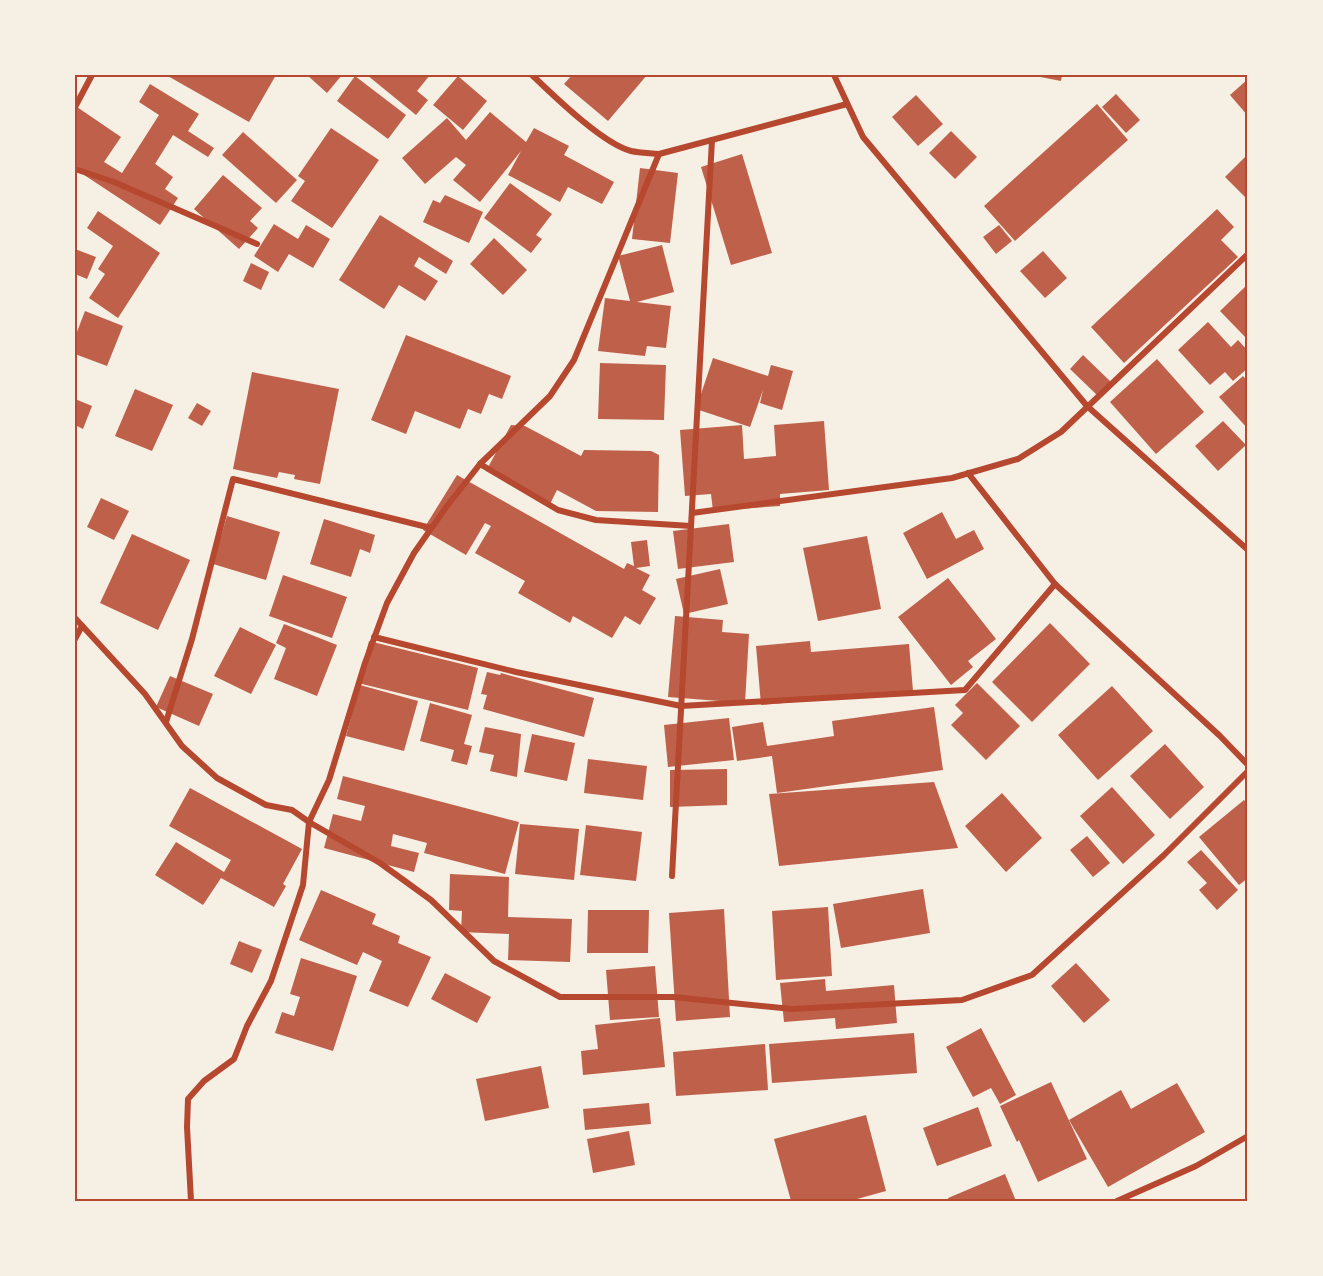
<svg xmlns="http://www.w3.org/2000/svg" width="1323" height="1276" font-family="'Exo 2',sans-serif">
<rect width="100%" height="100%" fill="#f6efe4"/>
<g fill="#bf614a">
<polygon points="166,75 276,75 249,122"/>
<polygon points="307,75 342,75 327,93"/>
<polygon points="367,75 430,75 417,91 428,100 416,115"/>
<polygon points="572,75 647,75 608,121 564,84"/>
<polygon points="1030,75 1062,75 1061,81"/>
<polygon points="355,76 406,115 388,139 337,101"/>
<polygon points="458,76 487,101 463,130 433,105"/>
<polygon points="1248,79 1248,116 1230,95"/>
<polygon points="150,84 199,114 188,131 214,148 208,157 173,135 155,164 150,160 173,177 165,189 178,198 160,225 75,169 77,107 121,137 104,162 122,173 159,115 139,102"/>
<polygon points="1116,94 1140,120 1126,133 1102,107"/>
<polygon points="916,95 943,124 918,146 892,117"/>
<polygon points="1097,104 1128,140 1015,241 984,206"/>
<polygon points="490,112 526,142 534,128 569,146 564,155 614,182 602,204 568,187 560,202 508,175 521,151 480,202 453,180 466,165 456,157 425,184 402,158 447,118 466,140"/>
<polygon points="331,128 379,160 332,228 291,201 305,181 298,176"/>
<polygon points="951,131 977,157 955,179 929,153"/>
<polygon points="243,132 297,180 276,203 222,155"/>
<polygon points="742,154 772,253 731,265 701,167"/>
<polygon points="1248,154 1248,200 1225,177"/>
<polygon points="640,168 678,173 670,243 632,239"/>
<polygon points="223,175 262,208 250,221 258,228 239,249 194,209"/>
<polygon points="510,183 552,214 536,235 542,239 531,253 484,218"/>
<polygon points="445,195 483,212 469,243 423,222 433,200 440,203"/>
<polygon points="1217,209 1234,227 1221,240 1238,257 1124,363 1091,327"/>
<polygon points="98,211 160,253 118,318 89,298 105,274 98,269 113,246 87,228"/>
<polygon points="380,215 453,261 446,274 419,257 414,266 438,281 425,301 399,285 384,309 339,280"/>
<polygon points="274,224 298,239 306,225 330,239 313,268 289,254 278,272 254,256"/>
<polygon points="999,225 1012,241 996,254 983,237"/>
<polygon points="494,238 527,270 503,295 470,264"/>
<polygon points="662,245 674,292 637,302 671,306 666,348 647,346 645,356 598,351 605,298 630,301 618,256"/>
<polygon points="75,249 96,257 87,279 75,274"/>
<polygon points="1043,251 1067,278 1045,298 1020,271"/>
<polygon points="251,263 269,272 261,290 243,281"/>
<polygon points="1248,284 1248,340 1220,311"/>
<polygon points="85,311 123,326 107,366 75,354 75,337"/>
<polygon points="1208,322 1231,347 1238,340 1248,351 1248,368 1233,381 1225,372 1210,385 1178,350"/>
<polygon points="406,335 511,376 502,399 489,394 481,414 468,409 460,429 415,411 406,434 371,420"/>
<polygon points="1083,355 1112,383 1098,396 1070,369"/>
<polygon points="713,358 768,376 771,365 793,371 782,410 760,403 763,390 750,427 696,409"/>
<polygon points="1157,359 1204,412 1156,454 1110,402"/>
<polygon points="600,363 666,365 664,420 598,419"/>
<polygon points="252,372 339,389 320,484 294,479 295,475 279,472 277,478 233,469"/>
<polygon points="1243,376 1248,382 1248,429 1219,397"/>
<polygon points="135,389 173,405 152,451 115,436"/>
<polygon points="75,399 92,406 83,429 75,425"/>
<polygon points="197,403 211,411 202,426 188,418"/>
<polygon points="824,421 829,490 780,494 780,506 713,511 711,494 685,496 680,430 742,425 744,459 776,456 774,425"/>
<polygon points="1223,421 1246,445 1218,471 1195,446"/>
<polygon points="511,425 525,426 581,456 584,450 651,451 659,455 658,512 596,511 557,490 550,504 486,471"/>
<polygon points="457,475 624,569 627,563 634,566 631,542 647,540 650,566 636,568 650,575 642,590 656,598 640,625 625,616 612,638 573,616 570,623 518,593 525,581 475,553 491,526 485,523 466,555 423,530"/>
<polygon points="101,498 129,511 114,540 87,527"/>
<polygon points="942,512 956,539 974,530 984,549 927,579 903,533"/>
<polygon points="227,516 280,532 266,580 213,564"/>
<polygon points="324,519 375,535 370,553 360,549 351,577 310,564"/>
<polygon points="729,524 734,562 678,569 673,531"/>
<polygon points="132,534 190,560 158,630 100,603"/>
<polygon points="867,536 881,609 818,621 803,548"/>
<polygon points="720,569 728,604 684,614 676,579"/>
<polygon points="283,575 347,597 332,638 269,616"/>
<polygon points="948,578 996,639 968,661 973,667 951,685 898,617"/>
<polygon points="675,616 723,620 722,632 749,634 745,703 668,697"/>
<polygon points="1050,623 1090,664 1032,722 992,682"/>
<polygon points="284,624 337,645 317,696 274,679 286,648 276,643"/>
<polygon points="240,627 276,645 251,694 214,676"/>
<polygon points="369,641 478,668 468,710 358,683"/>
<polygon points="810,641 811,652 909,644 913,691 761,705 756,646"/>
<polygon points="487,672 500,675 501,673 594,698 584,737 483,709 487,695 481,694"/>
<polygon points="170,676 213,694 199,726 156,707"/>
<polygon points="977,683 1020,726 986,760 951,725 963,713 955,705"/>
<polygon points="360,685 418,701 404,751 346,736"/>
<polygon points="1112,686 1153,731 1098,780 1058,735"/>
<polygon points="430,703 472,715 464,744 472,746 467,765 451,761 454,750 420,741"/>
<polygon points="934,707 943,770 777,793 772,756 737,761 732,727 763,722 767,746 834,736 832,721"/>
<polygon points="729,718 734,760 668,767 664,725"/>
<polygon points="485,727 521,734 517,777 490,771 494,755 479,752"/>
<polygon points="532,734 575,743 567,781 524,772"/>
<polygon points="1165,744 1204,787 1170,819 1130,776"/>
<polygon points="588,759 647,766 643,800 584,793"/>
<polygon points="727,769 727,805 670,807 670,770"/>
<polygon points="343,776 519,822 505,874 424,853 427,843 393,834 391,846 419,853 414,872 324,848 333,814 361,821 365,806 337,799"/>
<polygon points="934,782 958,848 779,866 769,794"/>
<polygon points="1112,787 1155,835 1123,864 1080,816"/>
<polygon points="190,788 302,849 283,884 286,886 274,907 221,878 203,905 155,875 176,842 224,872 231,860 169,826"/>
<polygon points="1002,793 1042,838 1006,872 965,826"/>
<polygon points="1244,800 1248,805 1248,878 1239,885 1199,837"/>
<polygon points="520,824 579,829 574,880 515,874"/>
<polygon points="586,825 642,832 636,881 580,875"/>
<polygon points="1087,836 1110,863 1093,877 1070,850"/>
<polygon points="1201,850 1238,890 1217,910 1199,890 1207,883 1187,862"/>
<polygon points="450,874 509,877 508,917 572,919 570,962 508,960 509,934 461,932 462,911 449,910"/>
<polygon points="923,889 930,933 841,948 833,904"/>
<polygon points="321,890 376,914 372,924 400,936 398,943 431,957 408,1007 369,991 382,961 363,952 357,965 299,940"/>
<polygon points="828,907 832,976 776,980 772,911"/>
<polygon points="724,909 730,1017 676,1021 669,913"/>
<polygon points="588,910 649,910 648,953 587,953"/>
<polygon points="239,941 262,950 252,973 230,964"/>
<polygon points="301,958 357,976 333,1051 275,1033 282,1012 294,1016 300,997 290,994"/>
<polygon points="1076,963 1110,1000 1084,1023 1051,986"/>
<polygon points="655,966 659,1017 610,1020 606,970"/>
<polygon points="445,973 491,997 477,1023 431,999"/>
<polygon points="825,979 826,991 894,985 897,1023 836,1029 835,1018 784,1022 780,983"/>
<polygon points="660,1018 665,1067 583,1075 581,1051 598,1049 595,1025"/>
<polygon points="981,1028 1016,1095 1000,1104 991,1088 973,1097 946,1047"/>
<polygon points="914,1033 917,1073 772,1083 769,1044"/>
<polygon points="765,1044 768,1090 676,1096 673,1052"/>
<polygon points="541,1066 549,1108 485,1121 476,1079"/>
<polygon points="1051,1082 1087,1159 1038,1182 1019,1140 1017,1142 1000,1106"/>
<polygon points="1177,1083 1205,1132 1108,1187 1069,1120 1121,1090 1131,1109"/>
<polygon points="649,1103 651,1124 585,1130 583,1109"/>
<polygon points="978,1107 992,1146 937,1166 923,1128"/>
<polygon points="866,1115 886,1191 850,1201 791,1201 774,1139"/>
<polygon points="629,1131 635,1165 593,1173 587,1139"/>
<polygon points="1005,1174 1016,1201 949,1201 948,1198"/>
</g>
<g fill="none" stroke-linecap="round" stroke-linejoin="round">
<g stroke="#b5482f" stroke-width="6">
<path d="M532,75C554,96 603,144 631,151C640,153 650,153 659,154L847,104"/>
<polyline points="834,75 863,137 1087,406 1248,550"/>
<polyline points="75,107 92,75"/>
<polyline points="75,169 114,182 257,244"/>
<polyline points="480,464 558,510 596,520 691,526"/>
<polyline points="968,473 1055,584 1220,736 1248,765"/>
<polyline points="692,513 952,478 1018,459 1061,432 1248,254"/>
<polyline points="75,618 145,694 182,746 217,778 266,805 292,810 309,822 329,780 365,663 387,603 414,553 447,506 480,464 550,396 574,360 659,154"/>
<polyline points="374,637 516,672 681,706 965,690 1055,584"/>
<polyline points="75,639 82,626"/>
<polyline points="166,722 192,639 233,479 431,528"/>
<polyline points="672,876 712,140"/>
<polyline points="191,1201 187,1127 188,1099 204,1081 234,1059 247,1026 271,981 303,885 309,822 380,863 431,900 494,961 560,997 673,997 792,1009 962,1000 1032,975 1164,855 1248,771"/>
<polyline points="1117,1201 1196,1166 1248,1136"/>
</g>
</g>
<rect width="1323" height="1276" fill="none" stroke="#f6efe4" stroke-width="153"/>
<rect x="76" y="76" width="1170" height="1124" fill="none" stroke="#b5482f" stroke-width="2"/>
</svg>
